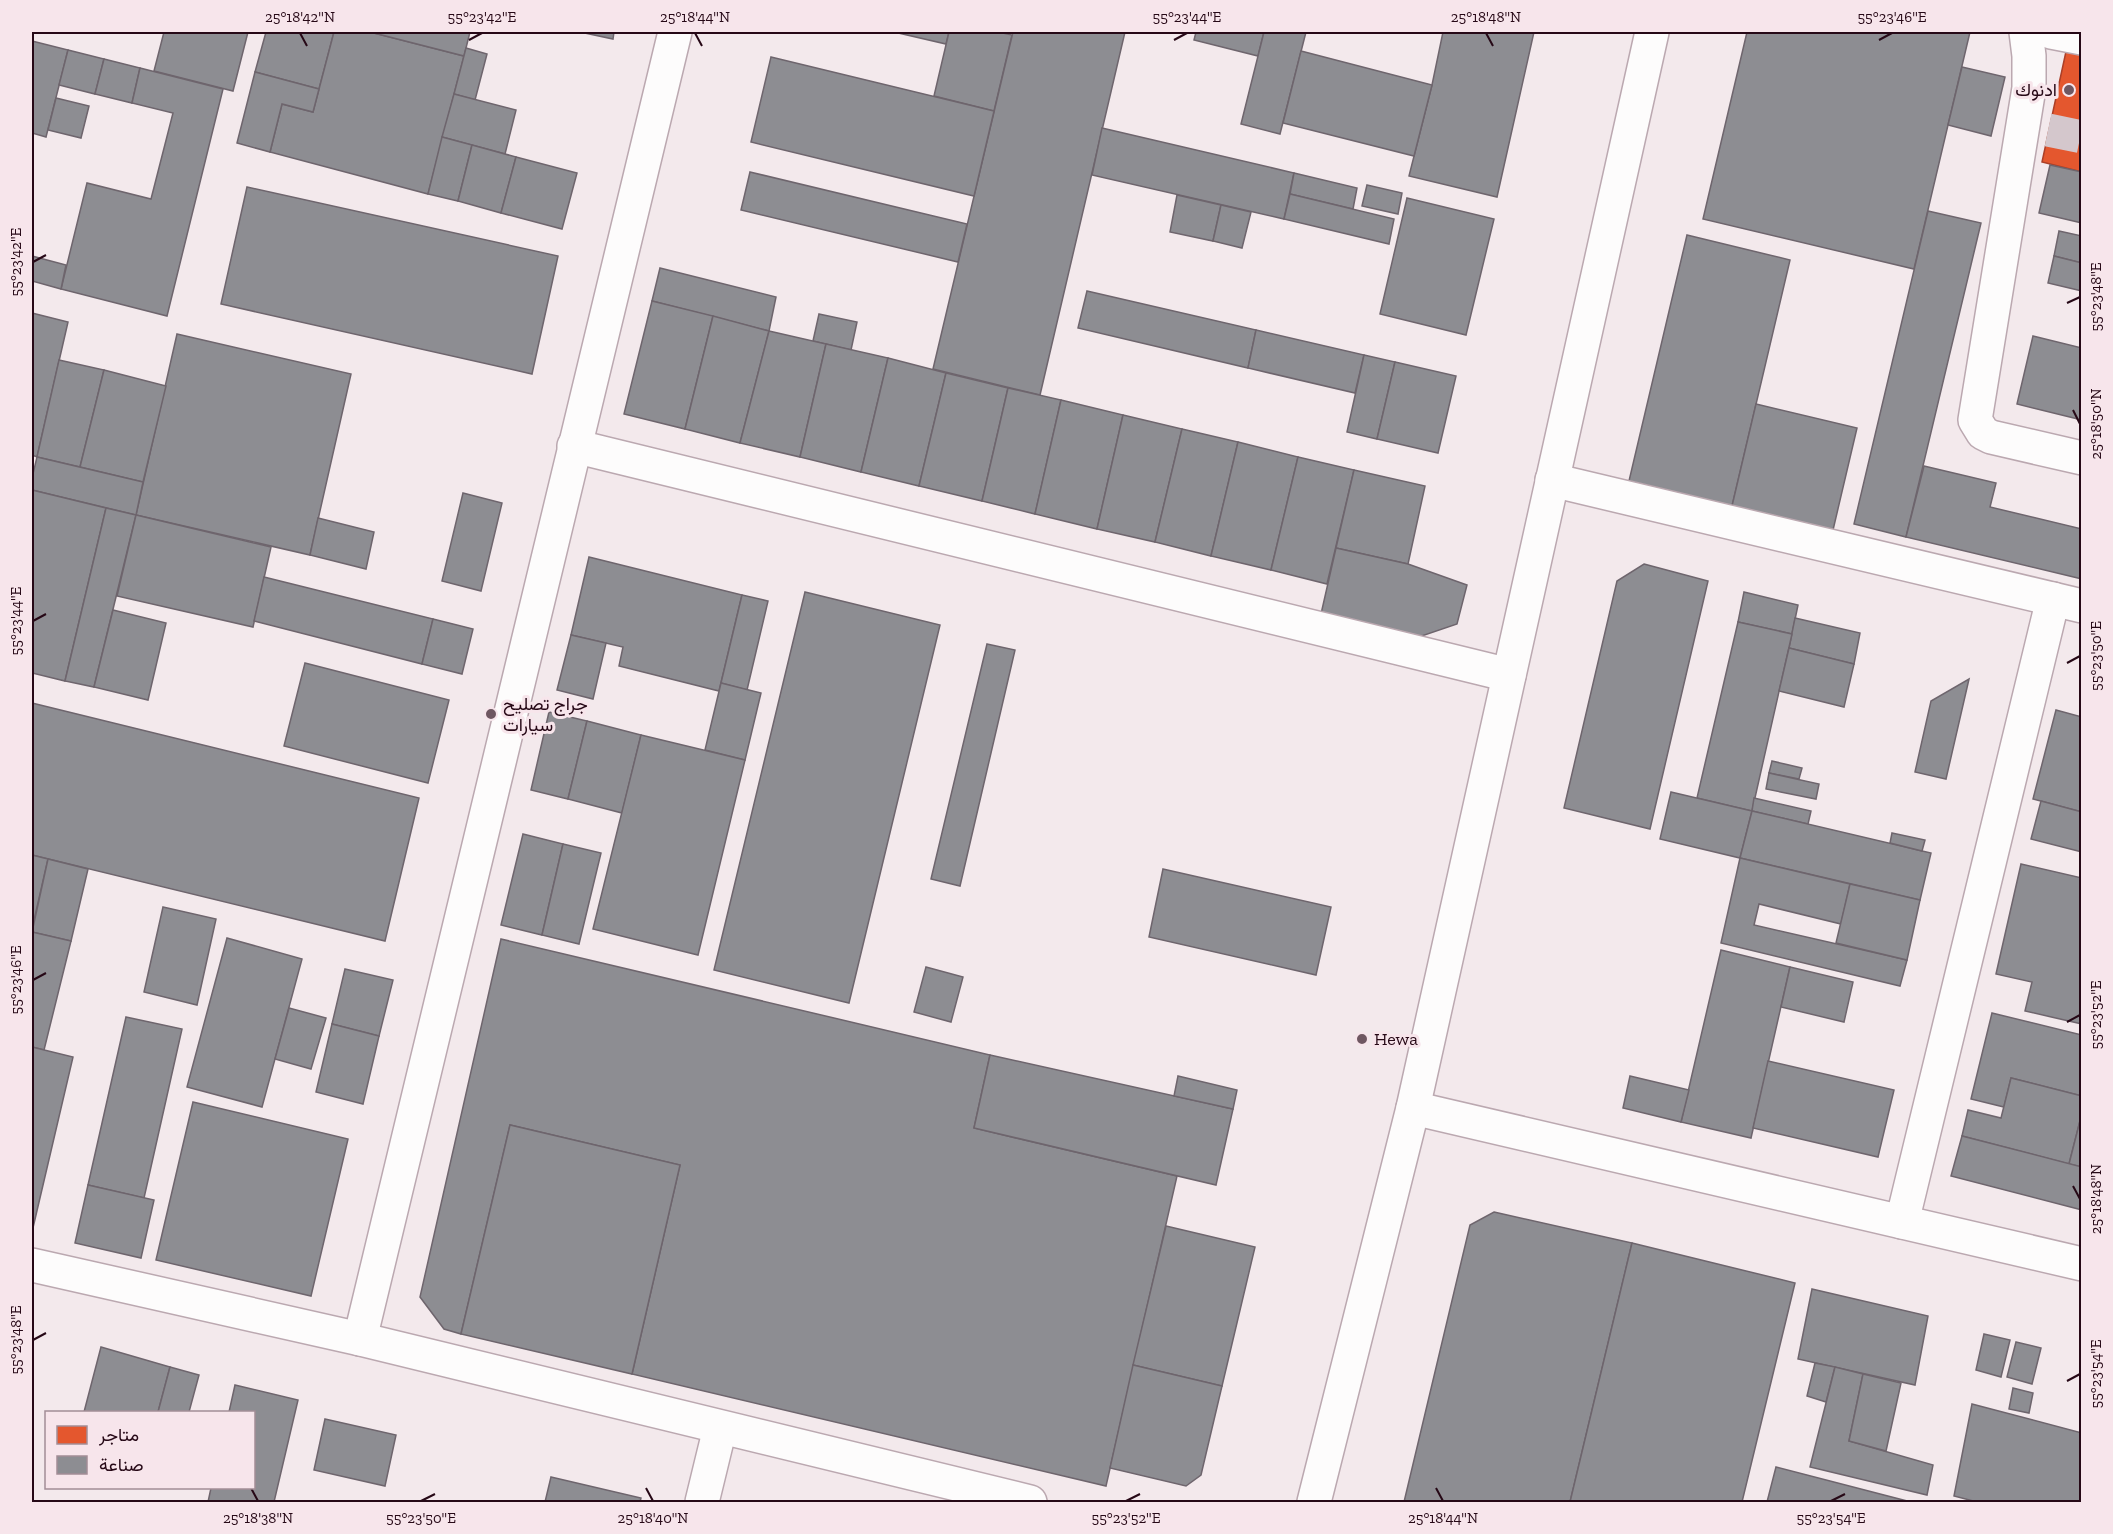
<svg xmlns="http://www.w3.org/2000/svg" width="2113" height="1534" font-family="'Zilla Slab',Vazirmatn,serif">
<rect width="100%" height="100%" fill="#f3e9ec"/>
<polygon fill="#e4572e" stroke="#ab3f27" stroke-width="1.5" points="2067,47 2082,50 2082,172 2042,162"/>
<g fill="#8d8d92" stroke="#6e656d" stroke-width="1.5">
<polygon points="164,32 248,32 233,91 154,71"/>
<polygon points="266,32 334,32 319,89 255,72"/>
<polygon points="334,32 370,32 464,56 428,194 270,152 282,104 313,112"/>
<polygon points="370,32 470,32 464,56"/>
<polygon points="580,32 614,32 613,39"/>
<polygon points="894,32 949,32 946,44"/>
<polygon points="949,32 998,32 1012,35 994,111 934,96"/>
<polygon points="1013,32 1125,32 1040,395 933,369"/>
<polygon points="1196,32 1264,32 1258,56 1194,40"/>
<polygon points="1264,32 1306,32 1280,134 1241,124"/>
<polygon points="1443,32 1534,32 1497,197 1409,176 1432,85"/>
<polygon points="1747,32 1970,32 1914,269 1703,219"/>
<polygon points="32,41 68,50 46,137 32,133"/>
<polygon points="466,48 487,54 475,100 454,94"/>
<polygon points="68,50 104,59 95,94 59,85"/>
<polygon points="1301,51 1432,85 1414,156 1283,123"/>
<polygon points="771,57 994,111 974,196 751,142"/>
<polygon points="104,59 140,68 132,103 95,94"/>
<polygon points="1962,67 2005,77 1991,136 1948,125"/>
<polygon points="140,68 223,89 167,316 61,289 87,183 151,199 173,113 132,103"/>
<polygon points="255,72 319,89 313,112 282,104 270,152 237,143"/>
<polygon points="454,94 516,110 505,154 442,137"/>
<polygon points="56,98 89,106 81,138 48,130"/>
<polygon points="1102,128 1294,173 1284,219 1092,175"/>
<polygon points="442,137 472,145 458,201 428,194"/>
<polygon points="472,145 516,157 501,213 458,201"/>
<polygon points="516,157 577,173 562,229 501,213"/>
<polygon points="2050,165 2082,172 2082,223 2039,213"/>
<polygon points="750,172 967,224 958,262 741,210"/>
<polygon points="1294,173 1357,188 1353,209 1290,194"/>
<polygon points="1367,185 1402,193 1398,214 1362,206"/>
<polygon points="247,187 558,256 532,374 221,304"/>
<polygon points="1290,194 1394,219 1389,244 1284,219"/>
<polygon points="1177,195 1221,205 1213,241 1170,232"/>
<polygon points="1407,198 1494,219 1466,335 1380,314"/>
<polygon points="1221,205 1251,212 1242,248 1213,241"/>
<polygon points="1928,211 1981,223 1906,537 1854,524"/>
<polygon points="2059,231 2082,236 2082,263 2054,256"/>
<polygon points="1687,235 1790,260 1732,506 1629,481"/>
<polygon points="32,256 66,265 61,289 32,281"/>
<polygon points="2054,256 2082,263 2082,291 2048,283"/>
<polygon points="660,268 776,297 769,331 652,301"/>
<polygon points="1087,291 1256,330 1248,368 1078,328"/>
<polygon points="652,301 713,316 685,429 624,414"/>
<polygon points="32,313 68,322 37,457 32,455"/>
<polygon points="819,314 857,322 851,350 813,341"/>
<polygon points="713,316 769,331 740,443 685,429"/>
<polygon points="1256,330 1364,355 1355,393 1248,368"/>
<polygon points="769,331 826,344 800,457 740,443"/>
<polygon points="177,334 351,374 310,555 136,515"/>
<polygon points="2033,336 2082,348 2082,420 2017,404"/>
<polygon points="826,344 888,358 861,472 800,457"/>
<polygon points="1364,355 1395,362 1377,439 1347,432"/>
<polygon points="888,358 946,373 919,486 861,472"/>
<polygon points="59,360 104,370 80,467 37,457"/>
<polygon points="1395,362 1456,376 1438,453 1377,439"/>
<polygon points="104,370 166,386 143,482 80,467"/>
<polygon points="946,373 1008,388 982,501 919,486"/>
<polygon points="1008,388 1061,400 1035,514 982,501"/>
<polygon points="1061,400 1123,415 1097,529 1035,514"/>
<polygon points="1756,404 1857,428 1833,530 1732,506"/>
<polygon points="1123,415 1182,429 1155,542 1097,529"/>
<polygon points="1182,429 1238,442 1211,556 1155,542"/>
<polygon points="1238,442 1298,457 1271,570 1211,556"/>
<polygon points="37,457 143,482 136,515 32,490 32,478"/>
<polygon points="1298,457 1354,470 1327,584 1271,570"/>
<polygon points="1924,466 1996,483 1990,507 2082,529 2082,579 1906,537"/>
<polygon points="1354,470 1425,486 1408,564 1336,548"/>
<polygon points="32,490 106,508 65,681 32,673"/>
<polygon points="463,493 502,503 481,591 442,581"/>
<polygon points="106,508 136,515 94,687 65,681"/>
<polygon points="136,515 271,547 253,627 117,596"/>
<polygon points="318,518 374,532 366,569 310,555"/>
<polygon points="1336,548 1408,564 1467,585 1457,624 1407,641 1321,614"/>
<polygon points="589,557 742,595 719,691 619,666 623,647 571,635"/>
<polygon points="1644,564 1708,581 1650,829 1564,808 1617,581"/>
<polygon points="264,577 433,619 422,664 254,621"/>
<polygon points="805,592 940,625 849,1003 714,970"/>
<polygon points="1744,592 1798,605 1792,634 1738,622"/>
<polygon points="742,595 768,601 747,690 721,683"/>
<polygon points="113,610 166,623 148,700 94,687"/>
<polygon points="1795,618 1860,633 1854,664 1789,648"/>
<polygon points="433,619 473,629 462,674 422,664"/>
<polygon points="1738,622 1792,634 1752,811 1697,798"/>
<polygon points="571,635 606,643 593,699 557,690"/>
<polygon points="987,644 1015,650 960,886 931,879"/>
<polygon points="1789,648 1854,664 1844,707 1779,691"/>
<polygon points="305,663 449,700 428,783 284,746"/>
<polygon points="1969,679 1946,779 1915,772 1931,701"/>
<polygon points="721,683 761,693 745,760 705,750"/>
<polygon points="32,703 419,798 385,941 32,855"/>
<polygon points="2056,710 2082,717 2082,812 2033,799"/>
<polygon points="549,712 587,721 568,799 531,790"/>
<polygon points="587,721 641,735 622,813 568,799"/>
<polygon points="641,735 745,760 698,955 593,929"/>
<polygon points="1772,761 1802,768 1799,779 1769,773"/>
<polygon points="1769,773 1819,784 1816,799 1766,789"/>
<polygon points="1671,792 1752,811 1740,858 1660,839"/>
<polygon points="1754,798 1811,811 1808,824 1752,811"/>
<polygon points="2041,801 2082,812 2082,852 2031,839"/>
<polygon points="1752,811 1931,853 1920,900 1740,858"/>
<polygon points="1892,833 1925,840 1922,851 1890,843"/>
<polygon points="523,834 563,844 542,935 501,925"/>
<polygon points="563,844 601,853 579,944 542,935"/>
<polygon points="32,855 48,859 32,929"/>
<polygon points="1740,858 1850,884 1841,924 1759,904 1754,925 1907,960 1900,986 1721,943"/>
<polygon points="48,859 88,869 71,941 32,932"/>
<polygon points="2021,864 2082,878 2082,1024 2025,1011 2032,982 1996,974"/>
<polygon points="1163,869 1331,907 1316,975 1149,937"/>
<polygon points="1850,884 1920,900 1907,960 1836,943"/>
<polygon points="163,907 216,919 197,1005 144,992"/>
<polygon points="32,932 71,941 44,1050 32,1047"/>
<polygon points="227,938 302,959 262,1107 187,1087"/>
<polygon points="501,939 990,1055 974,1128 1177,1176 1106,1486 632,1374 680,1165 510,1125 461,1334 444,1329 420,1297"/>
<polygon points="1721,950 1790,967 1751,1138 1681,1122"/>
<polygon points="926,967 963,977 951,1022 914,1012"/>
<polygon points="1790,967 1853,982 1844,1022 1781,1007"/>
<polygon points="345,969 393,980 379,1036 332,1024"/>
<polygon points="289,1008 326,1018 311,1069 275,1059"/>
<polygon points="1992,1013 2082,1035 2082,1096 2011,1078 2004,1107 1971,1099"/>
<polygon points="126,1017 182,1029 144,1198 88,1185"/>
<polygon points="332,1024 379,1036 363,1104 316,1092"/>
<polygon points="32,1047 73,1057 32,1232"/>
<polygon points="990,1055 1233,1109 1216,1185 974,1128"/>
<polygon points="1768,1061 1894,1090 1878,1157 1753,1128"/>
<polygon points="1178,1076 1237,1090 1233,1109 1174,1096"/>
<polygon points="1630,1076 1689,1090 1681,1122 1623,1108"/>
<polygon points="2011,1078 2082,1096 2082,1113 2069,1164 1962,1136 1968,1110 2001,1118"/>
<polygon points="193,1102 348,1139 311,1296 156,1260"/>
<polygon points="2082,1113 2082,1167 2069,1164"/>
<polygon points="510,1125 680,1165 632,1374 461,1334"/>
<polygon points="1962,1136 2082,1167 2082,1210 1951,1176"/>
<polygon points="88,1185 154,1200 141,1258 75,1243"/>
<polygon points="1494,1212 1632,1243 1570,1502 1404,1502 1470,1225"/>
<polygon points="1166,1226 1255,1247 1222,1386 1133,1365"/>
<polygon points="1632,1243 1795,1283 1742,1502 1570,1502"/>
<polygon points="1812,1289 1928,1316 1915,1385 1798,1359"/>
<polygon points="1984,1334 2010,1340 2001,1377 1976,1370"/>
<polygon points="2016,1342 2041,1348 2032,1384 2007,1377"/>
<polygon points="101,1347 170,1367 158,1412 84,1412"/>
<polygon points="1815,1363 1835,1367 1826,1402 1807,1396"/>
<polygon points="1133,1365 1222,1386 1201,1475 1186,1486 1110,1468"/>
<polygon points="170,1367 199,1375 189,1412 158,1412"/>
<polygon points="1835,1367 1863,1374 1849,1441 1933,1465 1927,1495 1810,1467"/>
<polygon points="1863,1374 1901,1383 1886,1451 1849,1441"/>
<polygon points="235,1385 298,1400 274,1502 208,1502 211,1488 254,1488 254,1412 229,1412"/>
<polygon points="2013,1388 2033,1393 2029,1413 2009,1409"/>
<polygon points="1972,1404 2082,1433 2082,1502 1977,1502 1954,1496"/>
<polygon points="325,1419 396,1435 385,1486 314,1470"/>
<polygon points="1776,1467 1911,1502 1767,1502"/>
<polygon points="551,1477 641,1498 640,1502 545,1502"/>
</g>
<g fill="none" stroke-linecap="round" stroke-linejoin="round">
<polyline stroke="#d4c7cc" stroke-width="33" stroke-dasharray="33 16" stroke-linecap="butt" points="2048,130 2082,137"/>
<defs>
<g id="minor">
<polyline points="2026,32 2029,56 2029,88 1975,420 1983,433 1991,437 2082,458"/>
<polyline points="2051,32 2082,38"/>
<polyline points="574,446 1509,675"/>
<polyline points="1552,480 2082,606"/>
<polyline points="1413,1108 2082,1264"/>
<polyline points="1902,1222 2053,599"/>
<polyline points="32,1265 360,1339 1030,1502"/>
<polyline points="360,1339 675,32"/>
<polyline points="702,1502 720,1428"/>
<polyline points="1314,1502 1413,1108 1652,32"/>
</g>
</defs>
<use href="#minor" stroke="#bba8b0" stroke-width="36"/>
<use href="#minor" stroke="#fdfcfc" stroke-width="33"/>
</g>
<path fill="none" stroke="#260816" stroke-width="2" d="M300,33L307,46M695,33L702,46M1486,33L1493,46M469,40L482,33M1174,40L1187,33M1879,40L1892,33M33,262L46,255M2067,303L2080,297M2073,410L2080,424M33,621L46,614M2067,663L2080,656M33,980L46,973M2067,1022L2080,1015M2073,1186L2080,1199M33,1340L46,1333M2067,1381L2080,1374M251,1488L258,1501M646,1488L653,1501M1436,1488L1443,1501M421,1501L435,1494M1126,1501L1140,1494M1831,1501L1845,1494"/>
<g fill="#6e5761" stroke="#f7e5eb" stroke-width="2">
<circle cx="2069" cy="90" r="6"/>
<circle cx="491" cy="714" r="6"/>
<circle cx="1362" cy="1039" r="6"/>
</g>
<g text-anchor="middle" stroke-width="6" stroke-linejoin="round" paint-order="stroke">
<g font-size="18" fill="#260816" stroke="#f7e5eb" text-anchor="start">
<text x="2057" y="96" text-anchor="end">ادنوك</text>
<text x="503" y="710">جراج تصليح<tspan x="503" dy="21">سيارات</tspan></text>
<text x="1374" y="1045">Hewa</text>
</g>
</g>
<rect width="2113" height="1534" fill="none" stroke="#f7e5eb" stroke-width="66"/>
<rect x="45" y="1411" width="210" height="78" fill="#f7e5eb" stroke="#a38d96" stroke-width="1.5"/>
<rect x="57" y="1426" width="30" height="18" fill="#e4572e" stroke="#a38d96" stroke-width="1.5"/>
<text x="99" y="1441" font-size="18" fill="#260816">متاجر</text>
<rect x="57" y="1456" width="30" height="18" fill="#8d8d92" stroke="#a38d96" stroke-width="1.5"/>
<text x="99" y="1471" font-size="18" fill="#260816">صناعة</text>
<rect x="33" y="33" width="2047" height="1468" fill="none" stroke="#260816" stroke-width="2"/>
<g font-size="15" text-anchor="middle" fill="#260816">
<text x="300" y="22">25°18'42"N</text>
<text x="482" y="22">55°23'42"E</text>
<text x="695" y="22">25°18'44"N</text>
<text x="1187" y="22">55°23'44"E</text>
<text x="1486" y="22">25°18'48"N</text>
<text x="1892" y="22">55°23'46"E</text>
<text transform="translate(16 262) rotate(-90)" y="5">55°23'42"E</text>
<text transform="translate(2096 297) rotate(-90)" y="5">55°23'48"E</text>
<text transform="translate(2096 424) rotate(-90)" y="5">25°18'50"N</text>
<text transform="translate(16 621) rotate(-90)" y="5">55°23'44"E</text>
<text transform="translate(2096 656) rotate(-90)" y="5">55°23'50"E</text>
<text transform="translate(16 980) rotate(-90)" y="5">55°23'46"E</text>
<text transform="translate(2096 1015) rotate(-90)" y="5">55°23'52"E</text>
<text transform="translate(2096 1199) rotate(-90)" y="5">25°18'48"N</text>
<text transform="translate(16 1340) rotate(-90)" y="5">55°23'48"E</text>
<text transform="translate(2096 1374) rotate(-90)" y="5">55°23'54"E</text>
<text x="258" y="1523">25°18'38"N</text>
<text x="421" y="1523">55°23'50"E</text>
<text x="653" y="1523">25°18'40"N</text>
<text x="1126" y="1523">55°23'52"E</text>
<text x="1443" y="1523">25°18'44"N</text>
<text x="1831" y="1523">55°23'54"E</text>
</g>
</svg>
